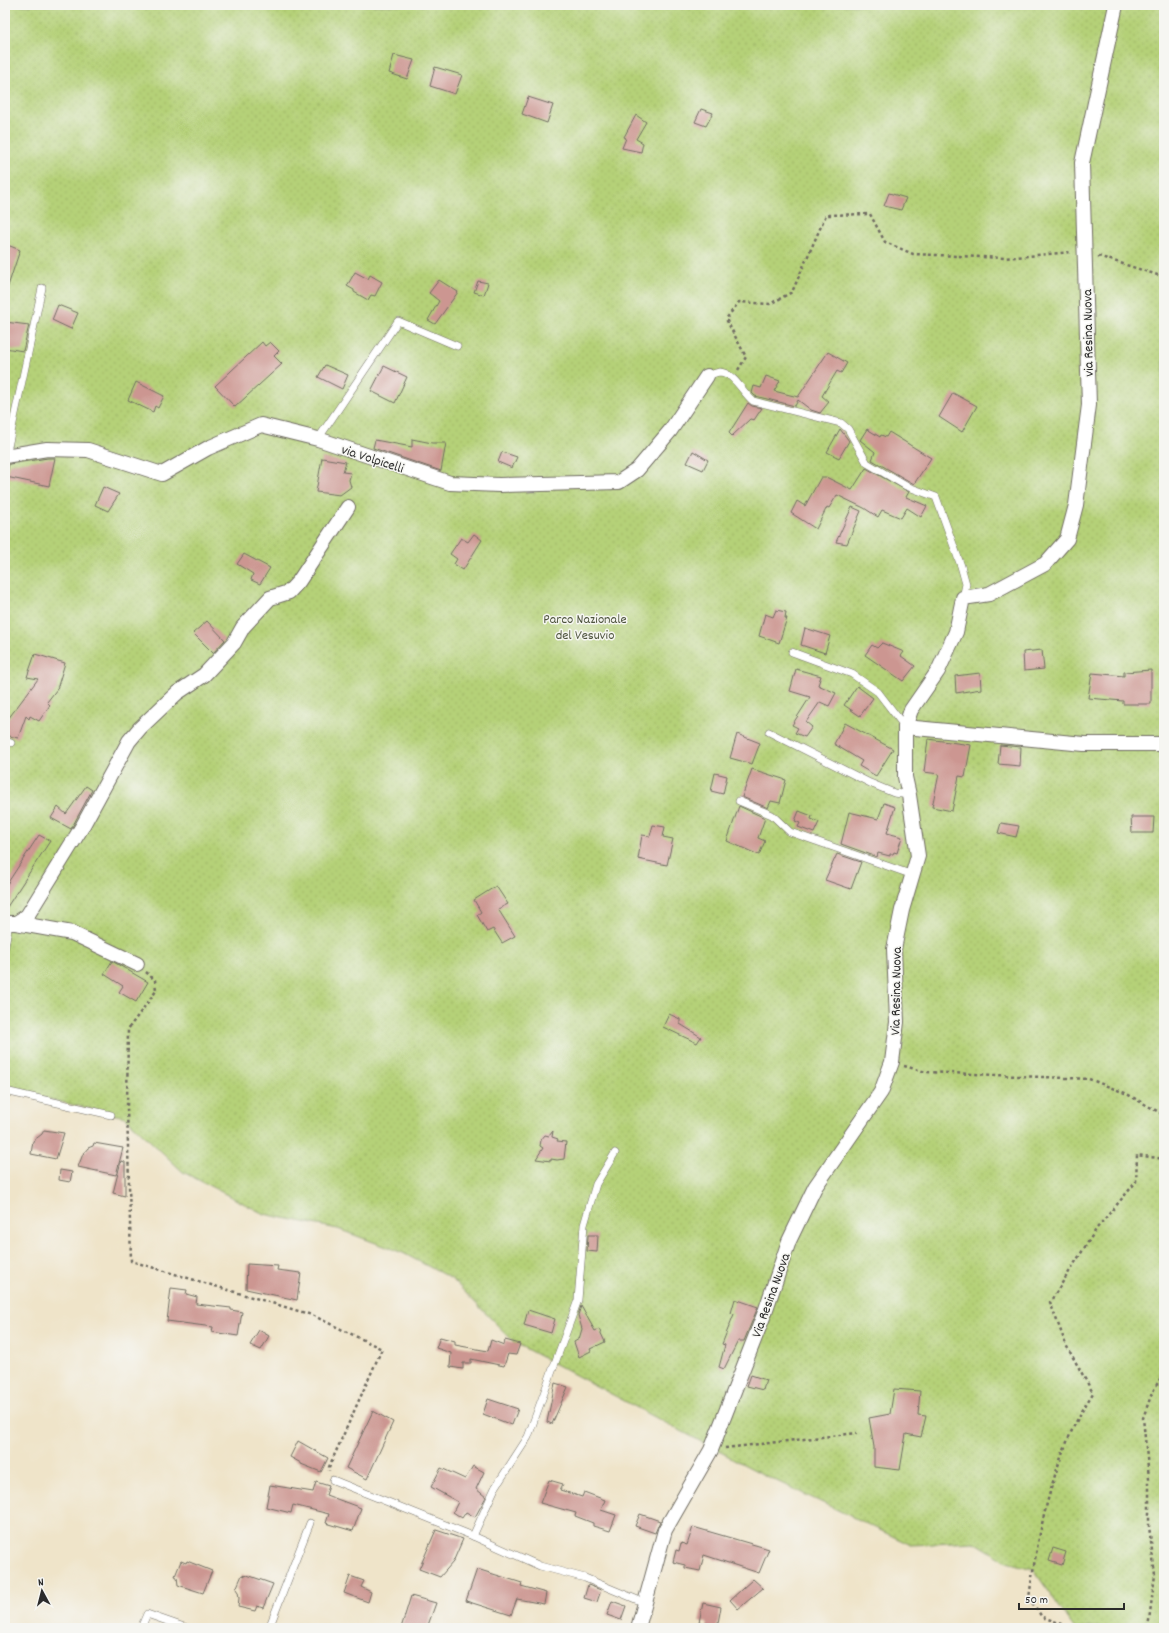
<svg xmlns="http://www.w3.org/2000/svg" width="1169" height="1633" font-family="Dekko,sans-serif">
<defs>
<pattern id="park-dots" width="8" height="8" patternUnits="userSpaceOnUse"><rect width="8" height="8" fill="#b5d178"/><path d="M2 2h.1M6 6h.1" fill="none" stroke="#9cb468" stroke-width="1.8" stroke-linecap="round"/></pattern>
</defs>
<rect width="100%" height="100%" fill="#f6f6f2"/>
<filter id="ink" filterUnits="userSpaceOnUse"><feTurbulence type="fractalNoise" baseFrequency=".025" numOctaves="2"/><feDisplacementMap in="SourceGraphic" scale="8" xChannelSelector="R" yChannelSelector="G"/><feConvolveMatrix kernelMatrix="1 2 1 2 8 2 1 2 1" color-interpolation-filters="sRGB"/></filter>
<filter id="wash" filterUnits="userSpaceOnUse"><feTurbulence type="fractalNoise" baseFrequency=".012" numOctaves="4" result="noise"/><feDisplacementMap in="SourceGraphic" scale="16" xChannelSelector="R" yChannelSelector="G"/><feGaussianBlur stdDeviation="0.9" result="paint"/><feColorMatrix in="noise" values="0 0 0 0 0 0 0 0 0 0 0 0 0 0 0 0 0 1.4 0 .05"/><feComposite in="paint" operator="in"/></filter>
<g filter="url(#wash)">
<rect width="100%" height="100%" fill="#efe4c9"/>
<polygon fill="url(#park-dots)" stroke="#707e52" points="5,5 1164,5 1164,1628 1074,1628 1033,1569 1007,1562 975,1542 911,1545 764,1475 515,1343 452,1279 403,1253 338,1229 264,1214 183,1172 125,1117 5,1089"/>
<g id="blocks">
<g fill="#cc9691">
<polygon points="394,55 414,60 407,79 389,73"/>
<polygon points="435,67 462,75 455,94 430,86"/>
<polygon points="528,97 553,105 547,123 522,114"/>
<polygon points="701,109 713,113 706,126 695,122"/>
<polygon points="636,115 646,122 636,139 643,143 641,152 622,148 626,138 624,137"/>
<polygon points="889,193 906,198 901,210 884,206"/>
<polygon points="5,244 20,250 7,289 5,289"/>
<polygon points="355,272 368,279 370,275 382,282 375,296 371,295 368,300 354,292 354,290 347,286"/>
<polygon points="439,280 458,292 435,324 428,320 439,301 429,293"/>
<polygon points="478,281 488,283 484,295 474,292"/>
<polygon points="58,305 78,313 71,329 52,320"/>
<polygon points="5,322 29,325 23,351 5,348"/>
<polygon points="262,342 265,346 270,342 279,351 274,356 282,364 235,407 215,386"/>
<polygon points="828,352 847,363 841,373 837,371 822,396 829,402 820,413 811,410 798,400 795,406 755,396 752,393 754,386 761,388 766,376 780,381 774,391 798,397"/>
<polygon points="325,365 348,375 342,389 318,377"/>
<polygon points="384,366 407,377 395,403 371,391"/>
<polygon points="136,382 164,396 158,408 155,406 153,412 128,400"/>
<polygon points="953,393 977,406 962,432 939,417"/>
<polygon points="748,403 752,406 762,408 754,420 750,419 732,436 729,433"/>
<polygon points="840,429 849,441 839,458 827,452"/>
<polygon points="867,429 880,437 881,435 886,437 889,432 931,458 914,484 872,460 875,452 860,440"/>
<polygon points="412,439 432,443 446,443 441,471 373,448 375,440 412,447"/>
<polygon points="693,451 708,460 703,470 687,463"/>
<polygon points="502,452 517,457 512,468 498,462"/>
<polygon points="48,458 55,458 49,486 6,477 9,464"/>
<polygon points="322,458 346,462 343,472 351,473 349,480 351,487 340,495 316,492"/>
<polygon points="866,468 909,492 906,497 927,506 921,517 907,508 901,518 882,510 878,517 864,508 837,495 829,508 827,507 816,529 791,513 797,501 805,506 821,477 826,477 852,490"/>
<polygon points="103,487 119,494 108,511 95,505"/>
<polygon points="852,507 861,511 847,544 836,542"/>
<polygon points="474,534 482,540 463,570 454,564 457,559 450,554 461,538 468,542"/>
<polygon points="244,554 270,568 260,584 251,580 253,574 237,564"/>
<polygon points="776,610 786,612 785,618 787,618 779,643 759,636 765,614 773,617"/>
<polygon points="207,621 225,640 213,653 193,633"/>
<polygon points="805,628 830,636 825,653 801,645"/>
<polygon points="882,643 904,652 901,656 915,666 903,681 865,655 872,645 877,648"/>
<polygon points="1042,650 1044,669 1024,671 1023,652"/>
<polygon points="35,654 65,663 57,689 47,702 50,705 39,721 30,716 29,719 26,716 18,738 5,735 5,723 38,679 27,677"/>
<polygon points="796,669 821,676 818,685 836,693 829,706 820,702 806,722 812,727 805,737 795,733 798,728 792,725 810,697 790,691"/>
<polygon points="1151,670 1151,704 1123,704 1123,701 1088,698 1092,673 1124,676 1124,672"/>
<polygon points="980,673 981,689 956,693 955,676"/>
<polygon points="857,686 873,698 860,716 844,705"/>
<polygon points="845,723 893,749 876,776 859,766 862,761 834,744"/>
<polygon points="737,734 760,743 752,764 730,758"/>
<polygon points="928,739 971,745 965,777 959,776 952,811 932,807 939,774 924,772"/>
<polygon points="1000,745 1021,747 1020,766 998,764"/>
<polygon points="752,769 786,780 780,803 771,801 768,808 742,797"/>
<polygon points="715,773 727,776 723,794 711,791"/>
<polygon points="86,786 92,790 71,829 51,818 58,807 66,814"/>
<polygon points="884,803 895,807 887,833 902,837 897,853 894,852 893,854 890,854 890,856 878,853 877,857 841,844 849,812 878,819"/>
<polygon points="739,806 765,818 758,838 765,841 759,855 727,841"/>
<polygon points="799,811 812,816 811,819 819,822 814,833 798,827 800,823 795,821"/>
<polygon points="1131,817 1154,817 1153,833 1132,833"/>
<polygon points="1001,823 1019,826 1016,837 998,833"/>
<polygon points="653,825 665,827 663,837 673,839 667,865 638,859 642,835 650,836"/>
<polygon points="39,835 50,841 5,910 5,887"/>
<polygon points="837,854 861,862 851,889 825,880"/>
<polygon points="496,886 508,904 498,909 515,936 502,943 493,929 487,932 477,915 481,912 474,900"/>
<polygon points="112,961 148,982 136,1002 119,992 123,986 104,974"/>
<polygon points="669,1014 680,1019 680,1024 701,1037 697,1043 663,1027"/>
<polygon points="44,1130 64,1133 56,1159 31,1154 33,1141 42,1134"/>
<polygon points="553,1131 552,1137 558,1139 557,1141 566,1142 564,1159 557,1160 551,1159 551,1161 536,1159 543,1148 540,1146 541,1140 545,1135 549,1136"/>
<polygon points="94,1143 123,1148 116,1175 78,1167 83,1154 88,1148 93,1146"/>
<polygon points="121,1161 125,1162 125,1196 113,1193"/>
<polygon points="60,1170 72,1172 70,1182 59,1180"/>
<polygon points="588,1235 598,1235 597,1252 587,1251"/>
<polygon points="247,1264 278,1266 277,1270 301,1273 297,1300 246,1289"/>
<polygon points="171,1288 187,1290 186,1294 197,1297 196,1304 231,1308 231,1310 242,1312 238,1336 212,1332 213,1327 167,1321"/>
<polygon points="735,1299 758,1307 744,1341 738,1341 724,1369 719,1367 725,1345 722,1344 734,1314 731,1313"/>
<polygon points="581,1306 595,1331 599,1329 605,1342 590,1349 591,1351 579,1357 574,1342 579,1339 582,1329 578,1315"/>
<polygon points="528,1310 555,1319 551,1333 524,1325"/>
<polygon points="259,1330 269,1336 261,1350 250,1345"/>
<polygon points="440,1337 455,1341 455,1345 488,1351 491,1340 504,1345 505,1340 520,1344 516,1355 508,1354 504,1366 471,1359 471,1363 463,1363 463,1369 450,1367 451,1353 436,1348"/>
<polygon points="751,1375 766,1380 763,1390 747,1386"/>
<polygon points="555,1383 568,1387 552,1424 547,1422"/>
<polygon points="894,1389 920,1391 918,1415 926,1416 921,1437 906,1434 900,1470 874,1467 874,1447 869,1418 890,1414"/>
<polygon points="488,1399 518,1409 512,1425 483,1414"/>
<polygon points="373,1411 393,1422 367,1479 346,1468"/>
<polygon points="298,1441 328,1458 321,1472 301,1464 301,1463 290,1457"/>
<polygon points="473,1466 484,1472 476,1489 486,1497 475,1517 466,1512 462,1518 453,1512 458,1502 431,1487 441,1468 465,1479"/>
<polygon points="549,1480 563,1484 560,1490 582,1497 584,1492 605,1500 601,1510 616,1515 610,1531 593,1526 593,1523 575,1516 576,1513 540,1503"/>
<polygon points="316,1482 329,1486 326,1495 361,1508 353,1531 326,1523 329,1514 293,1505 291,1513 266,1507 270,1485 313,1492"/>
<polygon points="640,1514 660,1521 655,1533 635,1526"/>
<polygon points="693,1527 769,1549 759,1573 704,1555 700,1571 685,1568 685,1565 673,1562 676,1550 679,1551 681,1543 687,1545"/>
<polygon points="436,1530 463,1539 453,1562 440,1577 419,1569"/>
<polygon points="1053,1548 1066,1552 1062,1565 1049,1561"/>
<polygon points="181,1561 186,1563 187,1561 212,1571 203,1593 178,1585 177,1577 175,1576"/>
<polygon points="477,1569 522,1583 521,1586 546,1593 544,1604 517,1599 511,1615 466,1601"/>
<polygon points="242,1575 246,1576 247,1575 273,1584 263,1608 257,1606 255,1611 238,1607 239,1598 238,1592 236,1589"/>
<polygon points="350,1576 364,1581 361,1587 371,1592 368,1602 344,1593"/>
<polygon points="753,1579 763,1588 738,1609 730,1600"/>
<polygon points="588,1585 601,1590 597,1602 584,1598"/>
<polygon points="411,1596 436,1603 427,1628 401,1628"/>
<polygon points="612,1601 626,1606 621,1620 607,1615"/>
<polygon points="703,1603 721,1607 717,1628 707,1628 707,1623 699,1622"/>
</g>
</g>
</g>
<g filter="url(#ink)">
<use href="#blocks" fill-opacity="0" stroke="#706c62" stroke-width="1"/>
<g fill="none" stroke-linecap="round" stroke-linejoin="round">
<defs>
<g id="service">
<path d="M707,376C711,375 716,372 720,372C734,373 743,393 753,401L841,423L848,429L867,463L906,486L936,497L961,566L966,584L963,598"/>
<polyline points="318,439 398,321 457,346"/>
<polyline points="6,456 42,288"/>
<polyline points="792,652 852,674 878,692 905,727"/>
<polyline points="769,732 870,783 894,793 909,795"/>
<polyline points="5,741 11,743"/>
<polyline points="739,801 772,815 790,832 913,875"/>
<polyline points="5,946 9,923"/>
<polyline points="5,1091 111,1115"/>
<polyline points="333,1480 473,1536 540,1566 585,1578 645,1603"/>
<polyline points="473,1536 495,1488 528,1437 578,1300 584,1225 596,1184 615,1153"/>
<polyline points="141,1628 147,1614 187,1628"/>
<polyline points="269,1628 310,1523"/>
</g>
<g id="minor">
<polyline points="5,456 47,449 88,450 162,474 208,448 261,425 318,439 450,483 499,485 619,482 637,470 670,431 707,376"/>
<polyline points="905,727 1084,744 1164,744"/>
<polyline points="5,923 16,923 27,916 82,827 129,741 140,728 177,693 204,675 234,643 243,627 270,598 289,592 299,581 348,507"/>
<polyline points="16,923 72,933 137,964"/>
<polyline points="638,1628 665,1530 711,1450 765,1312 789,1241 815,1187 881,1092 892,1062 897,1022 894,949 902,910 918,856 909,795 905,777 905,727 911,710 938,671 956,632 963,598 989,594 1045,564 1067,539 1076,505 1089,405 1082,163 1116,5"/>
</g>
</defs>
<use href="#service" stroke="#706c62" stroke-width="8"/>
<use href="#minor" stroke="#706c62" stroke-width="16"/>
<g stroke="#706c62" stroke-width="2.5" stroke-dasharray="3 3" stroke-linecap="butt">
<polyline points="1098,256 1164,277"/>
<polyline points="738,370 746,357 726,319 739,302 770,304 792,292 826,215 870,214 885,242 913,254 1004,258 1072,252"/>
<polyline points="146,972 155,980 156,991 128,1029 127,1108 131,1261 312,1315 382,1349 329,1467 329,1471"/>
<polyline points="904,1066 926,1072 1089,1079 1125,1093 1164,1115"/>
<polyline points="725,1448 857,1433"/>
<path d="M1074,1628L1042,1617L1029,1598C1037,1540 1049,1481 1073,1428C1079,1416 1086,1404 1093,1393L1066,1345L1050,1302L1097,1228L1136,1182L1137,1155L1164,1159"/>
<polyline points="1148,1628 1155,1575 1149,1526 1149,1478 1143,1418 1152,1393 1164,1372"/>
</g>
<use href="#service" stroke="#fff" stroke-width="7"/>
<use href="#minor" stroke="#fff" stroke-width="14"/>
</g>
</g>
<g text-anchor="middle" stroke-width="3" stroke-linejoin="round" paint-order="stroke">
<g font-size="14" fill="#2b2b2b" stroke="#f6f6f2">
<text transform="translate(1087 333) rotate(-91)" y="5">via Resina Nuova</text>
<text transform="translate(373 458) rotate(18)" y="5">via Volpicelli</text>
<text transform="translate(895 991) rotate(-89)" y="5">Via Resina Nuova</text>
<text transform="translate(770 1295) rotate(-70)" y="5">Via Resina Nuova</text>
</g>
<g font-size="14" fill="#4e543e" stroke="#f6f6f2">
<text x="585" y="623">Parco Nazionale<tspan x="585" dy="16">del Vesuvio</tspan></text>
</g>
</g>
<rect width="1169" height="1633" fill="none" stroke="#f6f6f2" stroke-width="20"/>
<g transform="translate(42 1591) rotate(353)" stroke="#f6f6f2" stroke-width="3" paint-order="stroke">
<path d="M0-3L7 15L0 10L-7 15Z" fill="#2b2b2b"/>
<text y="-6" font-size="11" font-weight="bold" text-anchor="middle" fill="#2b2b2b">N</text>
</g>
<path d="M1019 1603v6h105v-6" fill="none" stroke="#2b2b2b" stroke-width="2"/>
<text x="1025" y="1603" font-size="12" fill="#2b2b2b" stroke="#f6f6f2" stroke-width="3" paint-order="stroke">50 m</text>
</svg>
